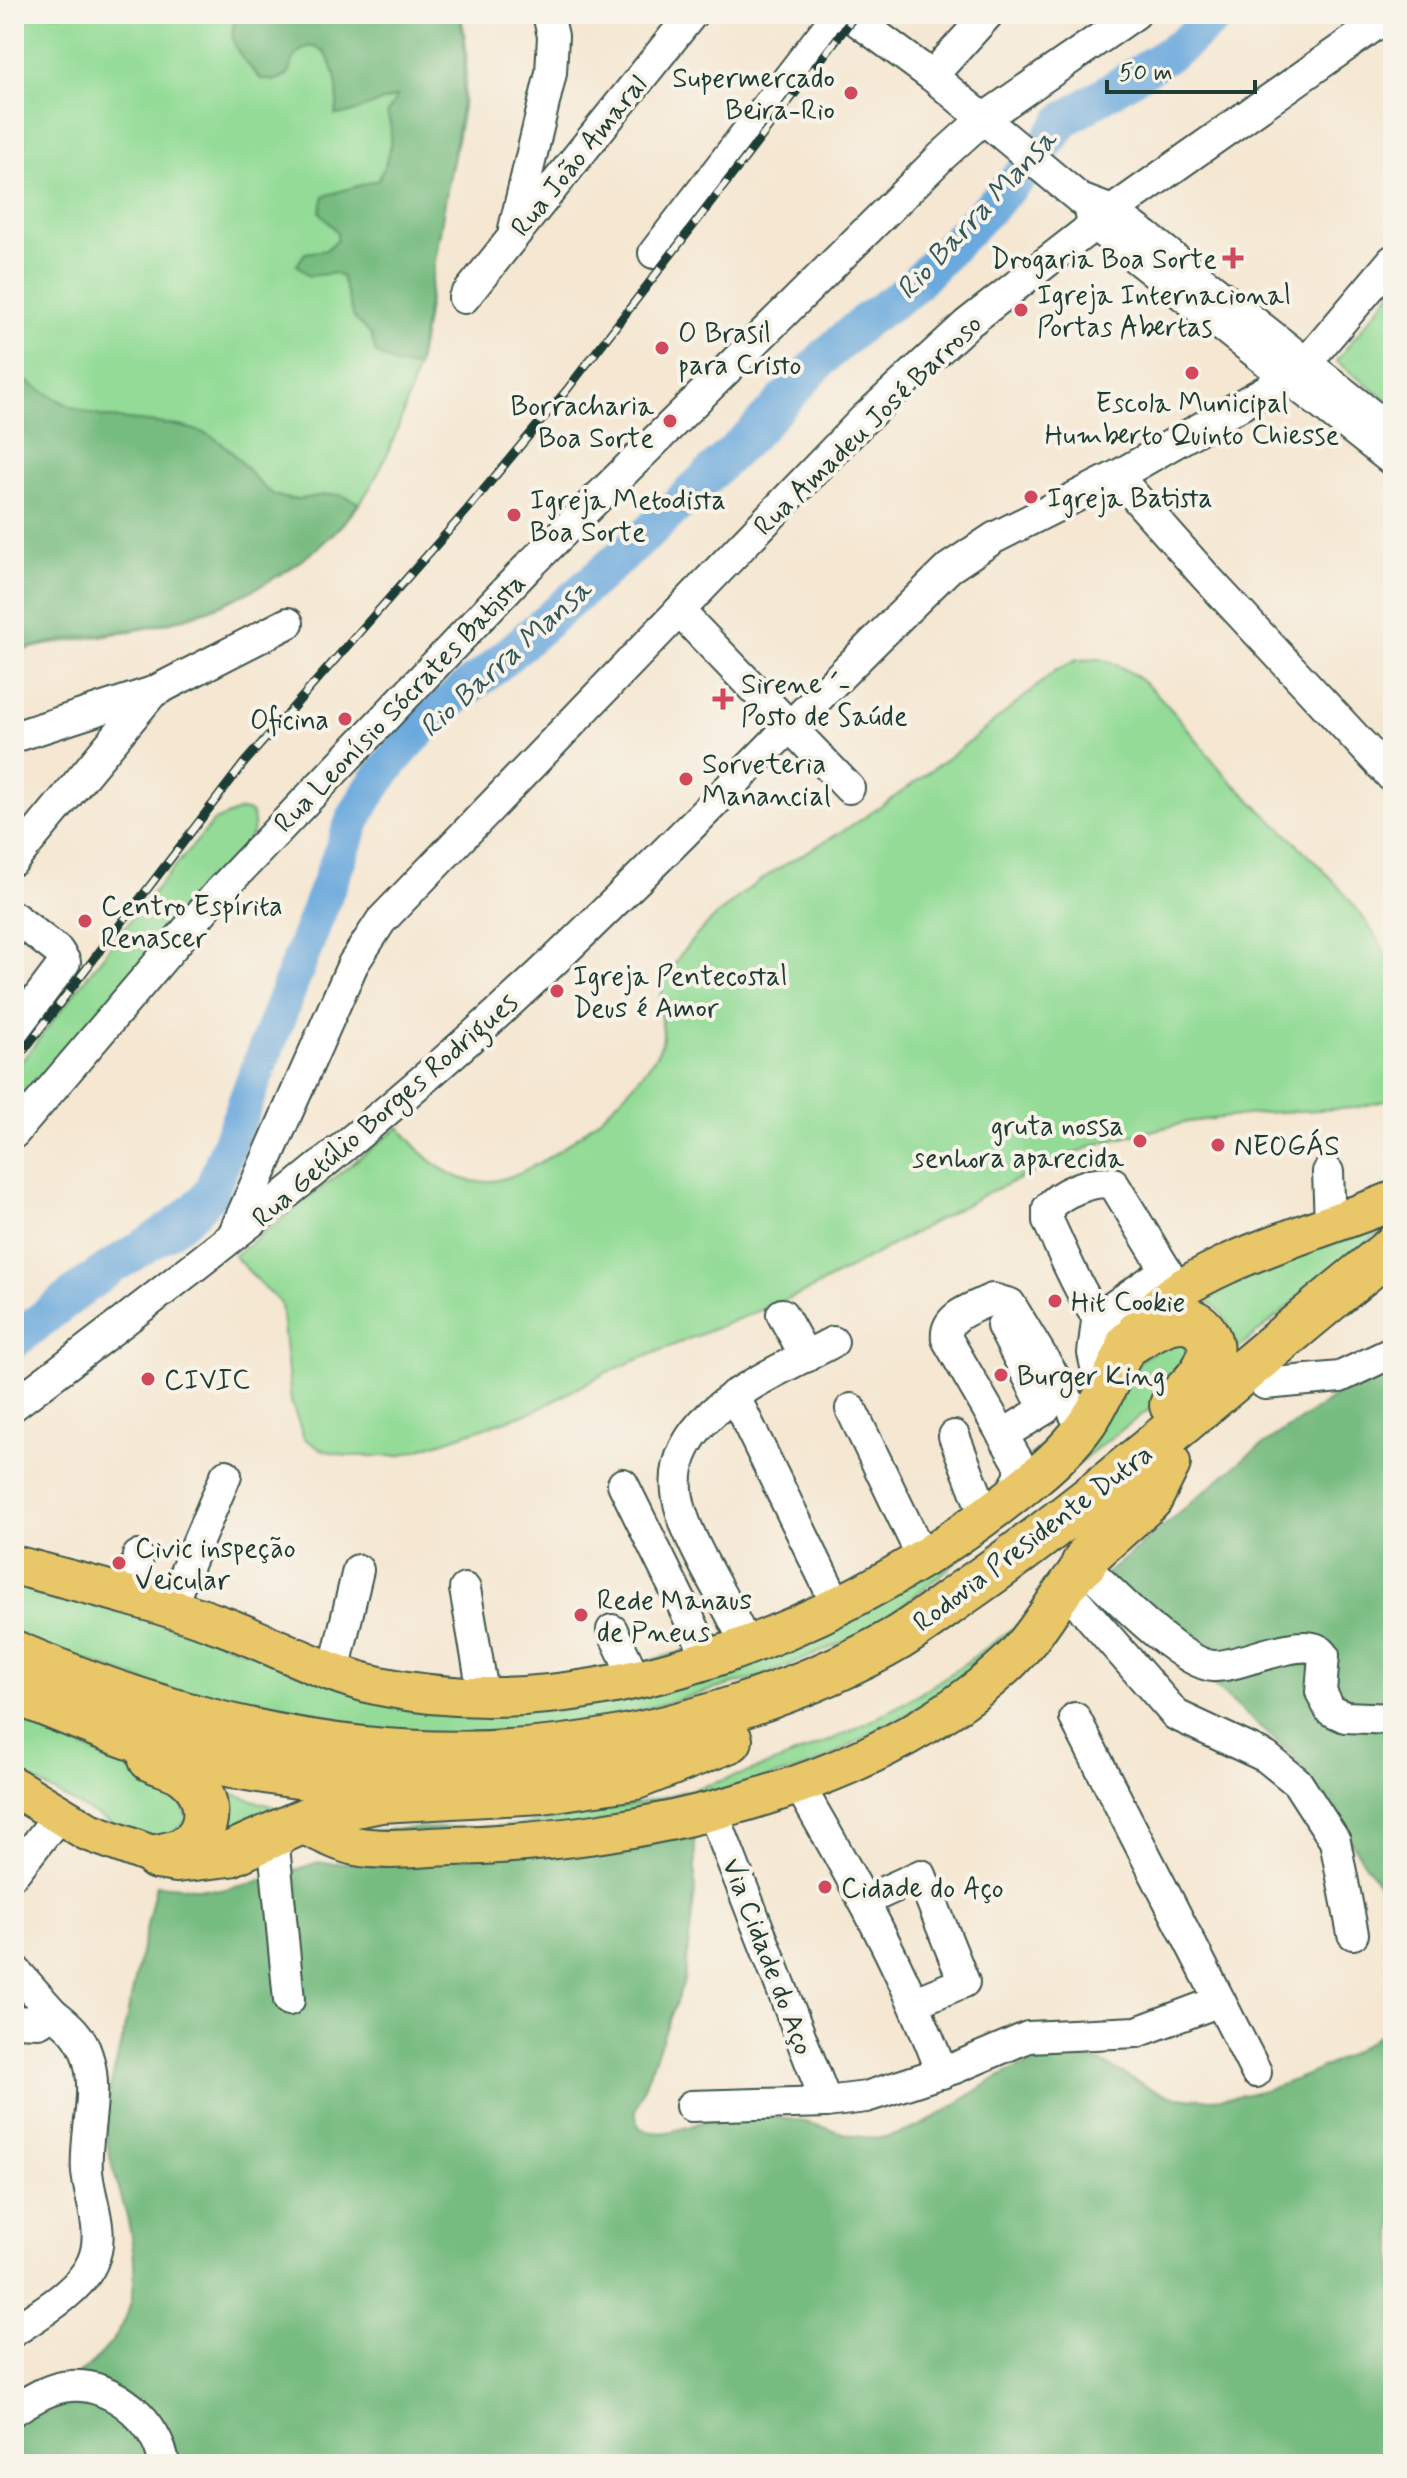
<svg xmlns="http://www.w3.org/2000/svg" width="1407" height="2478" font-family="Mynerve,sans-serif">
<rect width="100%" height="100%" fill="#f7f3e8"/>
<filter id="ink" filterUnits="userSpaceOnUse"><feTurbulence type="fractalNoise" baseFrequency=".0125" numOctaves="2"/><feDisplacementMap in="SourceGraphic" scale="16" xChannelSelector="R" yChannelSelector="G"/><feConvolveMatrix kernelMatrix="1 2 1 2 8 2 1 2 1" color-interpolation-filters="sRGB"/></filter>
<filter id="wash" filterUnits="userSpaceOnUse"><feTurbulence type="fractalNoise" baseFrequency=".006" numOctaves="4" result="noise"/><feDisplacementMap in="SourceGraphic" scale="32" xChannelSelector="R" yChannelSelector="G"/><feGaussianBlur stdDeviation="1.8" result="paint"/><feColorMatrix in="noise" values="0 0 0 0 0 0 0 0 0 0 0 0 0 0 0 0 0 1.4 0 .05"/><feComposite in="paint" operator="in"/></filter>
<g filter="url(#wash)">
<rect width="100%" height="100%" fill="#f5e7d2"/>
<g fill="#93db96" stroke="#598c65" stroke-width="2">
<path d="M14,14H460C480,73 449,169 439,230C431,275 428,323 417,367C404,416 383,477 350,516C301,572 223,611 151,627C106,637 59,641 14,652Z"/>
<polygon points="1393,290 1393,405 1336,361"/>
<path d="M1101,659C1158,675 1192,741 1232,782C1289,838 1357,891 1391,965C1398,980 1393,1076 1393,1099L1355,1108L1262,1113L1188,1122L1097,1144L983,1195L812,1289L605,1373L537,1410L399,1456H346L320,1449L304,1438L291,1402L281,1304L234,1256L399,1127C418,1150 440,1175 471,1181C530,1191 624,1103 655,1057C672,1031 656,1021 660,999C668,958 706,924 736,899C779,863 829,842 874,811C938,768 998,720 1056,670L1077,660Z"/>
<path d="M241,810L251,812C257,825 254,831 247,842L14,1121V1071L144,903L214,821Z"/>
<path d="M1393,1221L1231,1354C1233,1328 1225,1310 1202,1297L1219,1284Z"/>
<polygon points="1183,1336 1191,1351 1163,1399 1092,1452 885,1620 849,1640 766,1675 585,1726 428,1737 234,1713 14,1635 14,1582 80,1598 445,1713 872,1603 1127,1367"/>
<path d="M1031,1615L997,1665L811,1767L584,1826L355,1834C411,1824 468,1831 525,1824C658,1805 794,1767 911,1699C953,1674 991,1644 1031,1615Z"/>
<polygon points="14,1719 161,1780 176,1788 188,1820 156,1848 14,1770"/>
<polygon points="225,1791 286,1811 214,1837 226,1808"/>
</g>
<g fill="#76bb7f" stroke="#4a7c5a" stroke-width="2">
<path d="M240,14H460L465,53L462,103L417,367L397,365L376,353L371,335L354,318L342,277L335,273L309,276L297,265L305,253L326,250L337,240V232L320,212L324,196L378,180C389,159 396,137 387,114L397,96L347,114L335,115C344,91 329,26 298,53C292,58 291,69 287,76L273,81L261,79C244,62 220,37 240,14Z"/>
<path d="M14,374C40,388 66,408 96,415C131,423 170,420 204,433C237,445 253,486 277,496C309,508 326,482 358,503C314,568 227,609 152,626C127,632 99,633 73,638C53,641 34,647 14,652Z"/>
<polygon points="1393,1358 1393,1905 1292,1755 1097,1582 1248,1455"/>
<path d="M695,1826V1891L684,1981L635,2111L639,2127C668,2144 702,2116 732,2115C756,2115 781,2117 805,2122C838,2130 864,2145 899,2134C952,2117 994,2066 1050,2059C1108,2052 1112,2072 1157,2091C1226,2119 1339,2069 1393,2024V2464H14V2417C100,2362 155,2333 127,2217C119,2187 106,2154 106,2123C106,2096 116,2066 122,2039C133,1988 145,1937 156,1885L221,1890L254,1883L316,1863L426,1862Z"/>
</g>
<g fill="none" stroke-linecap="round" stroke-linejoin="round">
<path stroke="#6ba9dd" stroke-width="36" d="M14,1341C46,1316 79,1289 113,1266C147,1243 185,1226 211,1192L353,821C377,769 438,706 486,674L647,534L754,432L826,355L866,320L908,291L1024,172L1064,120L1181,46L1219,14"/>
</g>
</g>
<g filter="url(#ink)">
<g fill="none" stroke-linecap="round" stroke-linejoin="round">
<defs>
<g id="minor">
<polyline points="848,14 932,76 1080,199 1112,211 1146,236 1393,432"/>
<polyline points="932,76 988,14"/>
<polyline points="1089,207 1094,225 1393,461"/>
<polyline points="514,229 551,73 553,36 548,14"/>
<polyline points="654,253 838,14"/>
<polyline points="464,298 692,14"/>
<polyline points="1117,476 1206,577 1393,778"/>
<polyline points="679,611 849,788"/>
<polyline points="14,737 153,692 288,623"/>
<polyline points="14,860 153,692"/>
<polyline points="14,917 58,951 65,962 14,1030"/>
<polyline points="14,1133 219,892 529,566 942,156 983,119 1135,14"/>
<polyline points="1328,1172 1330,1223"/>
<polyline points="234,1233 353,964 381,921 864,419 967,324 1112,211 1391,14"/>
<polyline points="782,1314 806,1357"/>
<polyline points="1097,1318 1166,1270"/>
<polyline points="1097,1321 1093,1353 1102,1394"/>
<polyline points="1002,1326 1045,1409 1004,1434"/>
<path d="M1129,1343C1090,1328 1067,1259 1048,1221V1208C1060,1193 1093,1179 1113,1183L1166,1270"/>
<polyline points="1265,1384 1340,1377 1393,1352"/>
<polyline points="734,1395 838,1607"/>
<path d="M14,1405C200,1264 386,1121 555,960C689,832 816,697 949,568L994,538L1117,476L1286,379L1306,363L1393,260"/>
<polyline points="851,1409 924,1561"/>
<polyline points="954,1436 985,1516"/>
<polyline points="623,1484 709,1659"/>
<path d="M1006,1501L1020,1477V1465L947,1339C944,1315 974,1308 992,1299L1010,1304L1067,1398L1082,1430"/>
<path d="M1083,1565C1110,1590 1179,1663 1213,1666C1240,1668 1308,1631 1324,1655L1321,1692L1330,1710L1345,1717L1393,1719"/>
<polyline points="1064,1587 1176,1715 1266,1757 1297,1782 1335,1841 1353,1934"/>
<polyline points="465,1589 484,1698"/>
<polyline points="132,1599 138,1556"/>
<polyline points="169,1610 226,1475"/>
<polyline points="612,1630 635,1678"/>
<path d="M746,1646C728,1602 691,1549 680,1507C655,1417 772,1375 833,1342"/>
<polyline points="334,1671 358,1570"/>
<path d="M798,1784C853,1878 904,1971 942,2073"/>
<polyline points="712,1810 826,2102"/>
<polyline points="273,1836 289,2000"/>
<polyline points="14,1873 60,1814"/>
<polyline points="866,1900 921,1875 964,1982 915,2002"/>
<polyline points="14,1969 53,2013"/>
<polyline points="1220,2001 1256,2072"/>
<path d="M14,2021L39,2022L53,2013C69,2025 81,2036 87,2055C100,2092 84,2134 87,2172C90,2203 106,2232 92,2263C79,2292 40,2313 14,2331"/>
<polyline points="691,2106 826,2102 866,2097 955,2068 1028,2037 1137,2032 1220,2001 1075,1718"/>
<path d="M14,2410C32,2399 50,2387 71,2386C114,2383 159,2423 164,2464"/>
</g>
<g id="major">
<path d="M14,1565C83,1583 159,1602 226,1627C276,1646 327,1675 380,1686C602,1734 866,1619 1034,1478C1056,1460 1078,1438 1093,1414C1112,1383 1122,1347 1146,1318C1191,1264 1326,1229 1393,1201"/>
<polyline points="14,1787 87,1831 157,1857"/>
<path d="M299,1823C317,1830 336,1842 355,1846C385,1852 421,1847 452,1846C634,1842 867,1792 1005,1666C1036,1638 1056,1597 1083,1565"/>
</g>
<g id="highway">
<path d="M1129,1343C1151,1329 1189,1303 1207,1336C1211,1343 1212,1352 1208,1360C1202,1378 1185,1391 1172,1405"/>
<polyline points="1083,1565 1090,1553 1150,1499 1168,1463"/>
<path d="M14,1653C246,1753 481,1790 726,1711C786,1692 844,1670 898,1638C924,1622 949,1602 974,1585C1121,1482 1253,1359 1393,1248"/>
<path d="M14,1691C81,1718 150,1749 221,1763C299,1779 378,1787 458,1783"/>
<path d="M151,1759C162,1764 176,1767 185,1774C210,1792 214,1830 186,1848C179,1853 166,1855 157,1857"/>
<polyline points="157,1857 177,1860 230,1854 326,1811 381,1800 542,1791 636,1777 730,1740"/>
</g>
</defs>
<use href="#minor" stroke="#3f564c" stroke-width="34"/>
<use href="#major" stroke="#3f564c" stroke-width="42"/>
<use href="#highway" stroke="#3f564c" stroke-width="48"/>
<use href="#minor" stroke="#fff" stroke-width="30"/>
<use href="#major" stroke="#e9c769" stroke-width="38"/>
<use href="#highway" stroke="#e9c769" stroke-width="44"/>
<defs>
<polyline id="rail" points="14,1063 244,763 467,510 566,391 856,14"/>
</defs>
<use href="#rail" stroke="#1f3d34" stroke-width="9"/>
<use href="#rail" stroke="#f7f3e8" stroke-width="6" stroke-dasharray="18" stroke-linecap="butt"/>
</g>
</g>
<g fill="#d1495b" stroke="#f7f3e8" stroke-width="3">
<circle cx="851" cy="93" r="8"/>
<path d="M1229 246h8v8h8v8h-8v8h-8v-8h-8v-8h8z"/>
<circle cx="1021" cy="310" r="8"/>
<circle cx="662" cy="348" r="8"/>
<circle cx="1192" cy="373" r="8"/>
<circle cx="670" cy="421" r="8"/>
<circle cx="1031" cy="497" r="8"/>
<circle cx="514" cy="515" r="8"/>
<path d="M719 687h8v8h8v8h-8v8h-8v-8h-8v-8h8z"/>
<circle cx="345" cy="719" r="8"/>
<circle cx="686" cy="779" r="8"/>
<circle cx="85" cy="921" r="8"/>
<circle cx="557" cy="991" r="8"/>
<circle cx="1140" cy="1141" r="8"/>
<circle cx="1218" cy="1145" r="8"/>
<circle cx="1055" cy="1301" r="8"/>
<circle cx="1001" cy="1375" r="8"/>
<circle cx="148" cy="1379" r="8"/>
<circle cx="119" cy="1563" r="8"/>
<circle cx="581" cy="1615" r="8"/>
<circle cx="825" cy="1887" r="8"/>
</g>
<g text-anchor="middle" stroke-width="8" stroke-linejoin="round" paint-order="stroke">
<g font-size="28" fill="#1f3d34" stroke="#f7f3e8" text-anchor="start">
<text x="835" y="87" text-anchor="end">Supermercado<tspan x="835" dy="32">Beira-Rio</tspan></text>
<text x="1217" y="268" text-anchor="end">Drogaria Boa Sorte</text>
<text x="1037" y="304">Igreja Internacional<tspan x="1037" dy="32">Portas Abertas</tspan></text>
<text x="678" y="342">O Brasil<tspan x="678" dy="32">para Cristo</tspan></text>
<text x="1192" y="412" text-anchor="middle">Escola Municipal<tspan x="1192" dy="32">Humberto Quinto Chiesse</tspan></text>
<text x="654" y="415" text-anchor="end">Borracharia<tspan x="654" dy="32">Boa Sorte</tspan></text>
<text x="1047" y="507">Igreja Batista</text>
<text x="530" y="509">Igreja Metodista<tspan x="530" dy="32">Boa Sorte</tspan></text>
<text x="741" y="693">Sirene ´-<tspan x="741" dy="32">Posto de Saúde</tspan></text>
<text x="329" y="729" text-anchor="end">Oficina</text>
<text x="702" y="773">Sorveteria<tspan x="702" dy="32">Manancial</tspan></text>
<text x="101" y="915">Centro Espírita<tspan x="101" dy="32">Renascer</tspan></text>
<text x="573" y="985">Igreja Pentecostal<tspan x="573" dy="32">Deus é Amor</tspan></text>
<text x="1124" y="1135" text-anchor="end">gruta nossa<tspan x="1124" dy="32">senhora aparecida</tspan></text>
<text x="1234" y="1155">NEOGÁS</text>
<text x="1071" y="1311">Hit Cookie</text>
<text x="1017" y="1385">Burger King</text>
<text x="164" y="1389">CIVIC</text>
<text x="135" y="1557">Civic inspeção<tspan x="135" dy="32">Veicular</tspan></text>
<text x="597" y="1609">Rede Manaus<tspan x="597" dy="32">de Pneus</tspan></text>
<text x="841" y="1897">Cidade do Aço</text>
</g>
<g font-size="28" fill="#1f3d34" stroke="#f7f3e8">
<text transform="translate(578 155) rotate(-51)" y="10">Rua João Amaral</text>
<text transform="translate(867 424) rotate(-44)" y="10">Rua Amadeu José Barroso</text>
<text transform="translate(399 702) rotate(-46)" y="10">Rua Leonísio Sócrates Batista</text>
<text transform="translate(384 1109) rotate(-41)" y="10">Rua Getúlio Borges Rodrigues</text>
<text transform="translate(1032 1537) rotate(-37)" y="10">Rodovia Presidente Dutra</text>
<text transform="translate(769 1956) rotate(69)" y="10">Via Cidade do Aço</text>
</g>
<g font-size="30" font-style="italic" fill="#32585e" stroke="#f7f3e8">
<text transform="translate(976 214) rotate(-47)" y="10">Rio Barra Mansa</text>
<text transform="translate(505 658) rotate(-42)" y="10">Rio Barra Mansa</text>
</g>
</g>
<rect width="1407" height="2478" fill="none" stroke="#f7f3e8" stroke-width="48"/>
<path d="M1107 80v12h148v-12" fill="none" stroke="#1f3d34" stroke-width="4"/>
<text x="1119" y="80" font-size="24" fill="#1f3d34" stroke="#f7f3e8" stroke-width="6" paint-order="stroke">50 m</text>
</svg>
